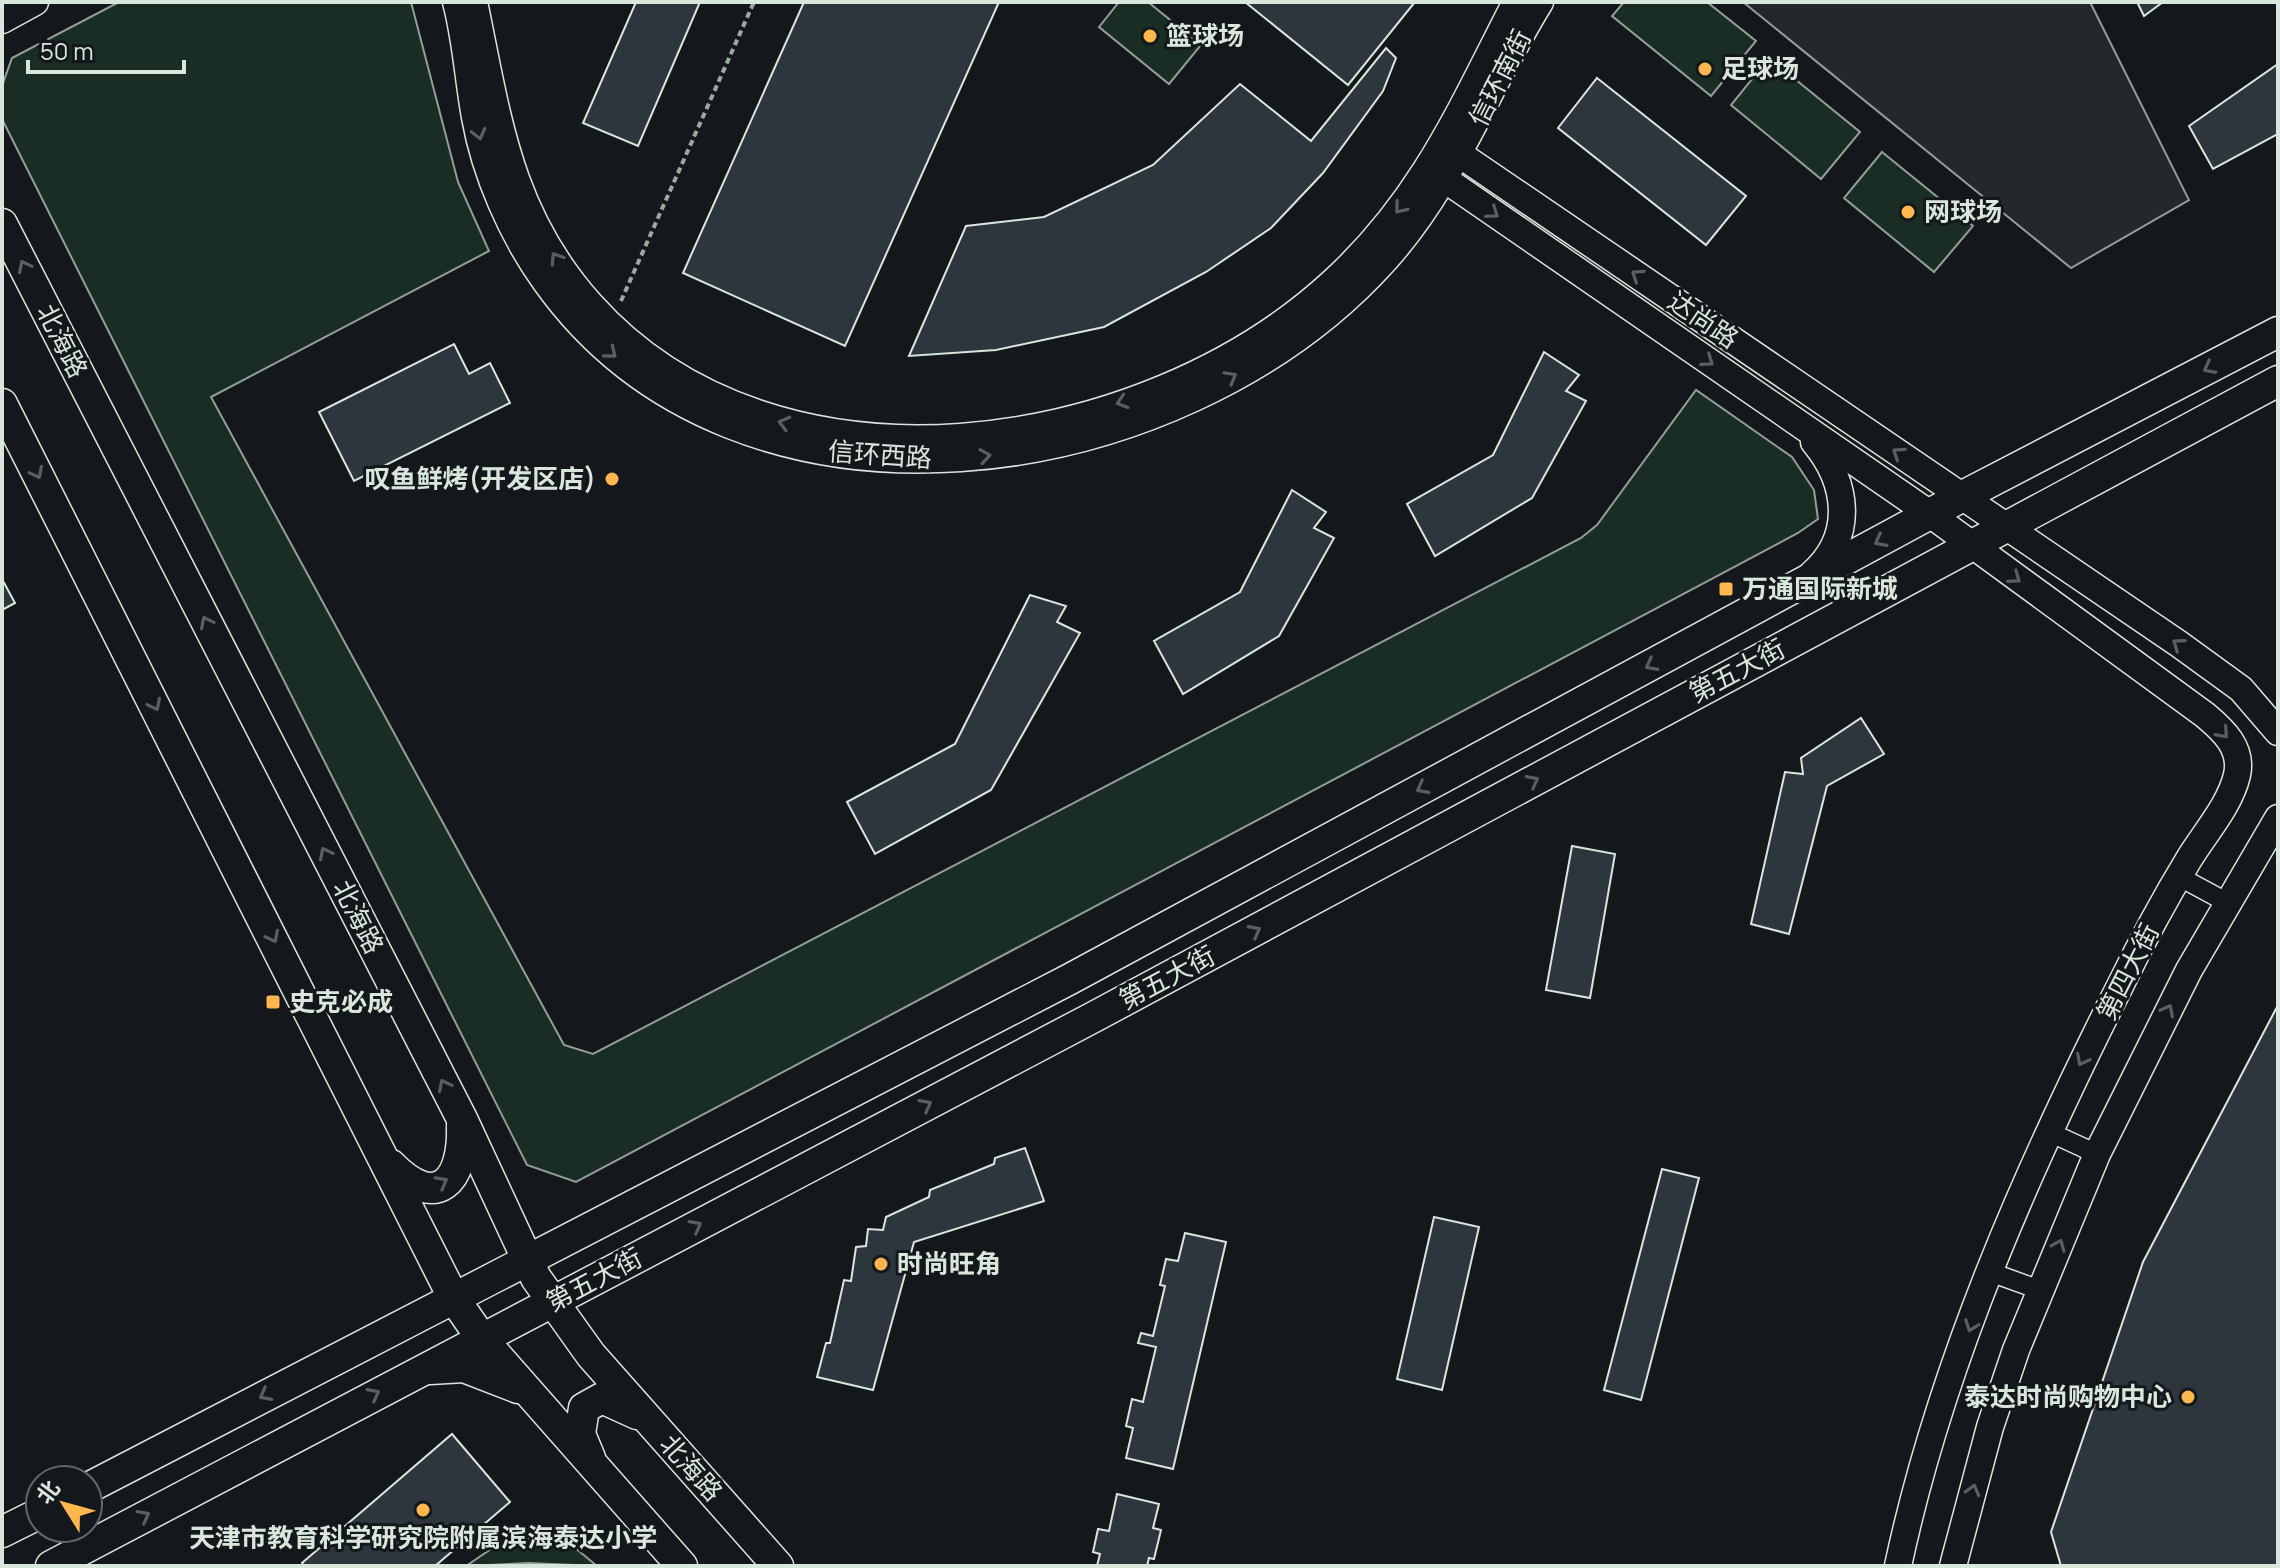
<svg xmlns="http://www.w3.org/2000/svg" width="2280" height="1568" font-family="Manrope,'Noto Sans SC',sans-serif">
<rect width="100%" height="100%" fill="#14181c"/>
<g fill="#1a2d24" stroke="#939e99" stroke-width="2">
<polygon points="119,2 411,2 458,182 489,251 211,397 564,1045 593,1054 1581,538 1597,525 1696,390 1792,457 1814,490 1818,519 1798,533 576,1182 527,1165 2,119 2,86 12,58"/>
<polygon points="1119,2 1148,2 1201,45 1169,84 1099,27"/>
<polygon points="1624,2 1707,2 1756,41 1711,96 1612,16"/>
<polygon points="1769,58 1860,132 1821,179 1731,105"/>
<polygon points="1882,152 1973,226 1934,272 1844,198"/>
<polygon points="536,1537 574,1547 597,1566 529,1563 466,1566 497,1545"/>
</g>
<polygon fill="#24282b" stroke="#939e99" stroke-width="2" points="1743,2 2090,2 2189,200 2071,268"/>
<g fill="#2c363c" stroke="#d8e6dc" stroke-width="2">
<polygon points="636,2 700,2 638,146 583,123"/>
<polygon points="804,2 999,2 845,346 683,273"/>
<polygon points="1245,2 1415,2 1348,85"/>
<polygon points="2137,2 2163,2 2144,16"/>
<polygon points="1386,48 1396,58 1383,91 1323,173 1271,228 1206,272 1104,327 996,350 909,356 966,226 1044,217 1153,165 1240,84 1311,141"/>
<polygon points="2278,64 2278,134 2213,169 2189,126"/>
<polygon points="1597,78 1746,196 1706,245 1558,128"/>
<polygon points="454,344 469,374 490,363 510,403 354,481 319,412"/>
<polygon points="1544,352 1579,375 1566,391 1586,401 1532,498 1435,556 1407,504 1493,455"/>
<polygon points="1292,490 1326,512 1314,528 1334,538 1279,636 1183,694 1154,641 1240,592"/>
<polygon points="2,579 15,603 2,610"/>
<polygon points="1030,595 1066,606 1057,622 1080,633 991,790 875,854 847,802 955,744"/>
<polygon points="1861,718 1884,754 1827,786 1789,934 1751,924 1785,772 1803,774 1801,758"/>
<polygon points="1572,846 1615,854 1590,998 1546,990"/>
<polygon points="2278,1005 2278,1566 2061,1566 2051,1532 2143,1262"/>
<polygon points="1025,1148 1044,1201 914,1242 873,1390 817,1377 826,1343 830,1343 844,1280 851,1281 856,1247 866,1246 868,1229 883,1230 886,1217 929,1197 930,1190 994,1164 995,1158"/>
<polygon points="1662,1169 1699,1178 1641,1400 1604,1390"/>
<polygon points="1434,1217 1479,1227 1442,1390 1397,1379"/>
<polygon points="1185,1233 1226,1242 1173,1469 1126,1458 1133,1428 1126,1426 1132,1399 1143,1402 1156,1347 1138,1343 1141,1333 1153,1336 1165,1286 1160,1285 1166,1259 1178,1261"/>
<polygon points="452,1434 510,1502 435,1566 304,1566 302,1563"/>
<polygon points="1117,1494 1159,1504 1153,1528 1161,1530 1154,1559 1149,1558 1147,1566 1097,1566 1100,1554 1093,1552 1098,1529 1109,1531"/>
</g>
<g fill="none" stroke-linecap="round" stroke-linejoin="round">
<defs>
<g id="street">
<polyline points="2178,876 2228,903"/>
<polyline points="2049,1132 2097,1154"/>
<polyline points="1990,1272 2040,1290"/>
</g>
<g id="secondary">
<path d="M456,2C466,39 468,79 475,117C485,174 512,235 545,281C739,554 1180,487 1384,261C1454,184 1486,89 1540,2"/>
<path d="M474,2C498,117 508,212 590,304C776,513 1144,457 1334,281C1424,198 1461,108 1516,2"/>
<polyline points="2,20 35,2"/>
<polyline points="1446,145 2179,644 2241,689 2278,732"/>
<path d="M1430,169L1930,514L2205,715C2223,730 2243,748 2237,775C2230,805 2205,833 2189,859C2164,900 2141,943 2120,986C2027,1170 1941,1364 1898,1566"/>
<path d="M1812,574C1855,536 1848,483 1814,442"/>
<polyline points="1953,1566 1990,1427 2016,1350 2097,1154 2189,970 2278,818"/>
</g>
<g id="primary">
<polyline points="2,224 462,1119 536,1278 591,1355 778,1566"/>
<polyline points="2,404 453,1297 482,1339 682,1566"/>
<path d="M391,1165C437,1212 464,1181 462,1126"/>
<polyline points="430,1369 464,1367 518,1388"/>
<polyline points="590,1458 580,1434 584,1408 602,1398 637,1414"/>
<polyline points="88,1488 1070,979 1963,496 2278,332"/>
<polyline points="2,1532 40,1513"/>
<polyline points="51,1566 1090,1019 2278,381"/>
</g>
</defs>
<use href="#street" stroke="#d8e6dc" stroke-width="21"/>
<use href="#secondary" stroke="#d8e6dc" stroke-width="29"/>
<use href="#primary" stroke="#d8e6dc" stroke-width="33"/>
<polyline stroke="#9da8a2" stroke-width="4" stroke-dasharray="6 4" stroke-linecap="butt" points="621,301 754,2"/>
<use href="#street" stroke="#14181c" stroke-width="18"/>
<use href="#secondary" stroke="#14181c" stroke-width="26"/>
<use href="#primary" stroke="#14181c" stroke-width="30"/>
</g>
<defs><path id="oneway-chevron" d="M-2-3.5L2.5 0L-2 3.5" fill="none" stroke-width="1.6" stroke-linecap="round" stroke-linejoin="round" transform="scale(2)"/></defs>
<g stroke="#59605f">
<use href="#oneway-chevron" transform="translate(479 134) rotate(76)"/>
<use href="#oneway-chevron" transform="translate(1400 208) rotate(130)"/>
<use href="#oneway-chevron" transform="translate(1493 213) rotate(35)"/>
<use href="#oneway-chevron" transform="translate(556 258) rotate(-123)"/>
<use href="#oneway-chevron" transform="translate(24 266) rotate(-117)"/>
<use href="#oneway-chevron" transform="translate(1637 275) rotate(-146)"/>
<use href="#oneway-chevron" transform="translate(611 353) rotate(39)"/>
<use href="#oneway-chevron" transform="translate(1708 361) rotate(35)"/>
<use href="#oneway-chevron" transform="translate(2209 368) rotate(152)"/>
<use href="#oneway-chevron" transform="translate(1231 377) rotate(-30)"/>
<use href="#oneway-chevron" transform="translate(1122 402) rotate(162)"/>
<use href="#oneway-chevron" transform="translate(784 423) rotate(-165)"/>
<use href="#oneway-chevron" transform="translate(1898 453) rotate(-146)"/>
<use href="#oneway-chevron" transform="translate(985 456) rotate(-9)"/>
<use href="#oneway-chevron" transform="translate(37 473) rotate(63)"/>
<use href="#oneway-chevron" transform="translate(1880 541) rotate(152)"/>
<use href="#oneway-chevron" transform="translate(2015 578) rotate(36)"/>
<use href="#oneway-chevron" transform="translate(206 622) rotate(-117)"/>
<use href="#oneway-chevron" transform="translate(2178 644) rotate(-145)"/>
<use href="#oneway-chevron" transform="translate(1651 665) rotate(152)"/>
<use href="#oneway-chevron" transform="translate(155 705) rotate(63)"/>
<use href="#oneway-chevron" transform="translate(2223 733) rotate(49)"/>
<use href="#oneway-chevron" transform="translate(1533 781) rotate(-28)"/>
<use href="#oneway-chevron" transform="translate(1422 788) rotate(152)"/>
<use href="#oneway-chevron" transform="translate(325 853) rotate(-117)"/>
<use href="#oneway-chevron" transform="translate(1255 931) rotate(-28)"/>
<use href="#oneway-chevron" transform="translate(273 937) rotate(63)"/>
<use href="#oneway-chevron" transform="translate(2168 1010) rotate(-62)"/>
<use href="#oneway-chevron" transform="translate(2082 1060) rotate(117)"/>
<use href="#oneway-chevron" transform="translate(444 1085) rotate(-117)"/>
<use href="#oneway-chevron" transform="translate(926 1105) rotate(-28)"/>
<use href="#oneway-chevron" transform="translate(442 1182) rotate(-29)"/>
<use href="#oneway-chevron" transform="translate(696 1226) rotate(-28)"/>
<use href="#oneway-chevron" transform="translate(2059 1245) rotate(-67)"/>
<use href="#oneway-chevron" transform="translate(1971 1326) rotate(110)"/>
<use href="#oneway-chevron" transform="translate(374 1394) rotate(-28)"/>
<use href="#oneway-chevron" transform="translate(265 1395) rotate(152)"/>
<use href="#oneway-chevron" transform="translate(1973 1490) rotate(-75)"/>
<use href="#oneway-chevron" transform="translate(144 1516) rotate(-28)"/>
</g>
<g fill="#ffb74d" stroke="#14181c" stroke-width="3">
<circle cx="1150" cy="36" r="8"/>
<circle cx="1705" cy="69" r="8"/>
<circle cx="1908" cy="212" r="8"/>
<circle cx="612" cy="479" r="8"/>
<rect x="1718" y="581" width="16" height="16" rx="4"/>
<rect x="265" y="994" width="16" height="16" rx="4"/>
<circle cx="881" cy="1264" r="8"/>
<circle cx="2188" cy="1397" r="8"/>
<circle cx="423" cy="1510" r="8"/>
</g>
<g text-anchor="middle" stroke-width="6" stroke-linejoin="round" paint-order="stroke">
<g font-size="26" font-weight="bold" fill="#d8e6dc" stroke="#14181c" text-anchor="start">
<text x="1166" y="45">篮球场</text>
<text x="1721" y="78">足球场</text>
<text x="1924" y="221">网球场</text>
<text x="596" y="488" text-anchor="end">叹鱼鲜烤(开发区店)</text>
<text x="1742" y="598">万通国际新城</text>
<text x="289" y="1011">史克必成</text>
<text x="897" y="1273">时尚旺角</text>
<text x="2172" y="1406" text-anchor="end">泰达时尚购物中心</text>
<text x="423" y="1547" text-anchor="middle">天津市教育科学研究院附属滨海泰达小学</text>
</g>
<g font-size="26" fill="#d8e6dc" stroke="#14181c">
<text transform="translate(1500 78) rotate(-63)" y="9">信环南街</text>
<text transform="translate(1703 320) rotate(34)" y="9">达尚路</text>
<text transform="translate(62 341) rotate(63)" y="9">北海路</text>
<text transform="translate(880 455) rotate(4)" y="9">信环西路</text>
<text transform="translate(1737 671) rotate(-28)" y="9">第五大街</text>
<text transform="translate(358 917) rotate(63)" y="9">北海路</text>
<text transform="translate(2128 972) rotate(-63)" y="9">第四大街</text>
<text transform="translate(1167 978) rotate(-28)" y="9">第五大街</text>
<text transform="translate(594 1280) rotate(-28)" y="9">第五大街</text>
<text transform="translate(691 1468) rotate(48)" y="9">北海路</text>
</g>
</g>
<rect width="2280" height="1568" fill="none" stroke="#d8e6dc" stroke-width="8"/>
<g transform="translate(64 1504) rotate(307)"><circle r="38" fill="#14181c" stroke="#626a69" stroke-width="2"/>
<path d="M0-6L14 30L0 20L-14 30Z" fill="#ffb74d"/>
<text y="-12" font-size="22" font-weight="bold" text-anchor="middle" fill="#d8e6dc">北</text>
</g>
<path d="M28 60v12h156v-12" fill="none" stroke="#d8e6dc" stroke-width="4"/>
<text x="40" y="60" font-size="24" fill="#d8e6dc" stroke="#14181c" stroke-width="6" paint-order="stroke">50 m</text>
</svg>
